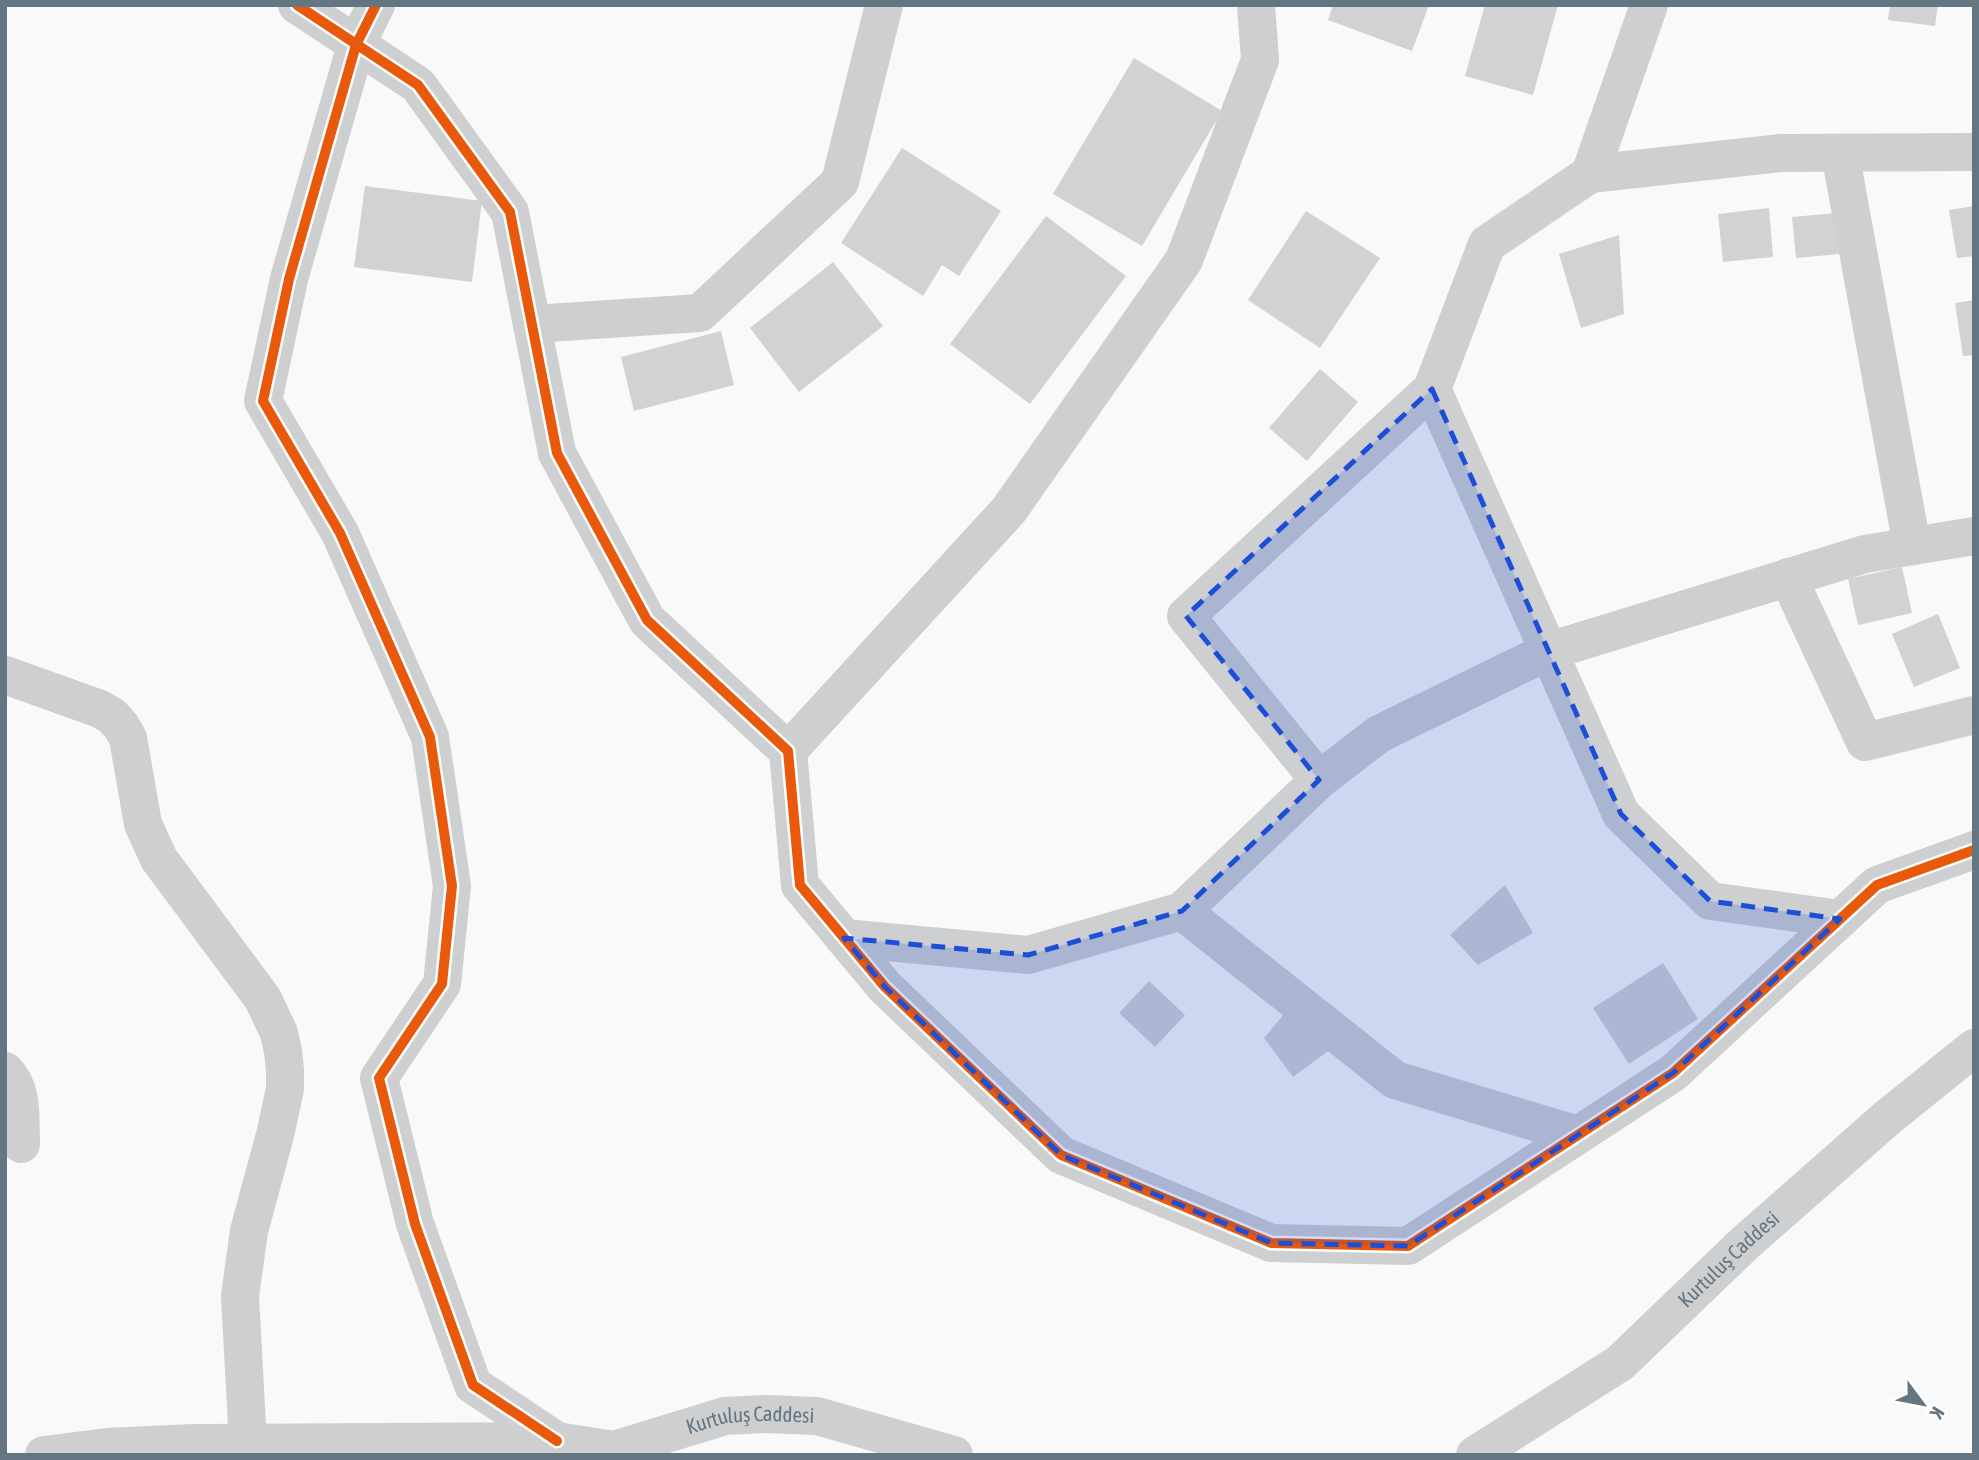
<svg xmlns="http://www.w3.org/2000/svg" width="1979" height="1460" font-family="'Asap Condensed',sans-serif">
<rect width="100%" height="100%" fill="#f9f9f9"/>
<g fill="#d0d2d3">
<polygon points="1333,5 1429,5 1412,51 1328,20"/>
<polygon points="1485,5 1558,5 1533,95 1465,76"/>
<polygon points="1890,5 1938,5 1935,26 1888,20"/>
<polygon points="1134,58 1222,111 1142,246 1053,194"/>
<polygon points="902,148 1001,211 959,276 942,265 923,296 841,243"/>
<polygon points="365,186 482,201 472,282 354,267"/>
<polygon points="1974,206 1974,256 1957,258 1949,210"/>
<polygon points="1769,208 1773,257 1723,262 1718,214"/>
<polygon points="1306,211 1380,258 1320,348 1248,300"/>
<polygon points="1836,213 1840,254 1796,258 1792,217"/>
<polygon points="1046,216 1126,276 1030,404 950,344"/>
<polygon points="1619,235 1624,314 1581,328 1559,254"/>
<polygon points="833,262 883,326 799,392 750,328"/>
<polygon points="1974,300 1974,355 1963,356 1955,303"/>
<polygon points="721,331 734,385 634,411 621,357"/>
<polygon points="1320,369 1358,402 1307,461 1269,428"/>
<polygon points="1902,567 1912,613 1858,625 1848,579"/>
<polygon points="1938,614 1960,668 1914,687 1892,634"/>
<polygon points="1505,885 1533,933 1478,965 1450,935"/>
<polygon points="1663,963 1698,1019 1629,1064 1593,1008"/>
<polygon points="1149,981 1185,1015 1155,1047 1119,1013"/>
<polygon points="1295,1001 1331,1049 1293,1077 1264,1038"/>
</g>
<g fill="none" stroke-linecap="round" stroke-linejoin="round">
<g stroke="#cecfd0" stroke-width="38">
<polyline points="297,5 418,85 510,212 557,453 647,620 788,751 800,885 885,987 1061,1155 1271,1243 1408,1246 1673,1073 1877,885 1974,850"/>
<polyline points="376,5 356,45 289,279 263,401 340,533 430,737 452,886 442,984 379,1078 415,1224 473,1385 557,1441"/>
<polyline points="1840,153 1912,546"/>
<polyline points="1590,174 1782,153 1974,152"/>
<polyline points="532,324 700,313 840,182 884,5"/>
<polyline points="1432,389 1621,814 1710,901 1840,919"/>
<polyline points="1788,577 1865,742 1974,715"/>
<polyline points="5,675 100,709 112,716 121,726 128,738 143,824 159,859 263,999 279,1033 283,1051 285,1070 285,1089 275,1135 249,1231 240,1296 248,1444"/>
<polyline points="788,751 1009,510 1184,260 1260,60 1256,5"/>
<polyline points="1319,780 1186,616 1432,389 1487,244 1590,174 1649,5"/>
<polyline points="1182,911 1395,1080 1578,1135"/>
<polyline points="844,938 1028,955 1182,911 1319,780 1379,734 1549,651 1865,554 1974,536"/>
<path d="M5,1071C24,1090 20,1119 21,1144"/>
<path id="s1" d="M44,1455L107,1447L194,1443L557,1441L614,1450L725,1416L766,1414L817,1416L954,1455"/>
<path id="s2" d="M1475,1455L1620,1363L1745,1243L1887,1118L1974,1048"/>
</g>
<defs>
<g id="cycleway">
<polyline points="297,5 418,85 510,212 557,453 647,620 788,751 800,885 885,987 1061,1155 1271,1243 1408,1246 1673,1073 1877,885 1974,850"/>
<polyline points="376,5 356,45 289,279 263,401 340,533 430,737 452,886 442,984 379,1078 415,1224 473,1385 557,1441"/>
</g>
</defs>
<use href="#cycleway" stroke="#fff" stroke-width="15"/>
<use href="#cycleway" stroke="#e8590c" stroke-width="10"/>
</g>
<path fill="#1d4ed8" fill-opacity="0.2" stroke="#1d4ed8" stroke-width="5" stroke-dasharray="14 9" stroke-linejoin="round" d="M1432,389L1621,814L1710,901L1840,919L1673,1073L1408,1246L1271,1243L1061,1155L885,987L844,938L1028,955L1182,911L1319,780L1186,616Z"/>
<g text-anchor="middle" stroke-width="7" stroke-linejoin="round" paint-order="stroke">
<g font-size="21" fill="#657683" stroke="#fff">
<text dy="7" stroke="none"><textPath href="#s2" startOffset="322">Kurtuluş Caddesi</textPath></text>
<text dy="7" stroke="none"><textPath href="#s1" startOffset="712">Kurtuluş Caddesi</textPath></text>
</g>
</g>
<rect width="1979" height="1460" fill="none" stroke="#657683" stroke-width="14"/>
<g transform="translate(1923 1404) rotate(122)" stroke="#ffffff" stroke-width="5" paint-order="stroke">
<path d="M0-5L12 26L0 18L-12 26Z" fill="#657683"/>
<text y="-10" font-size="19" font-weight="bold" text-anchor="middle" fill="#657683">K</text>
</g>
</svg>
